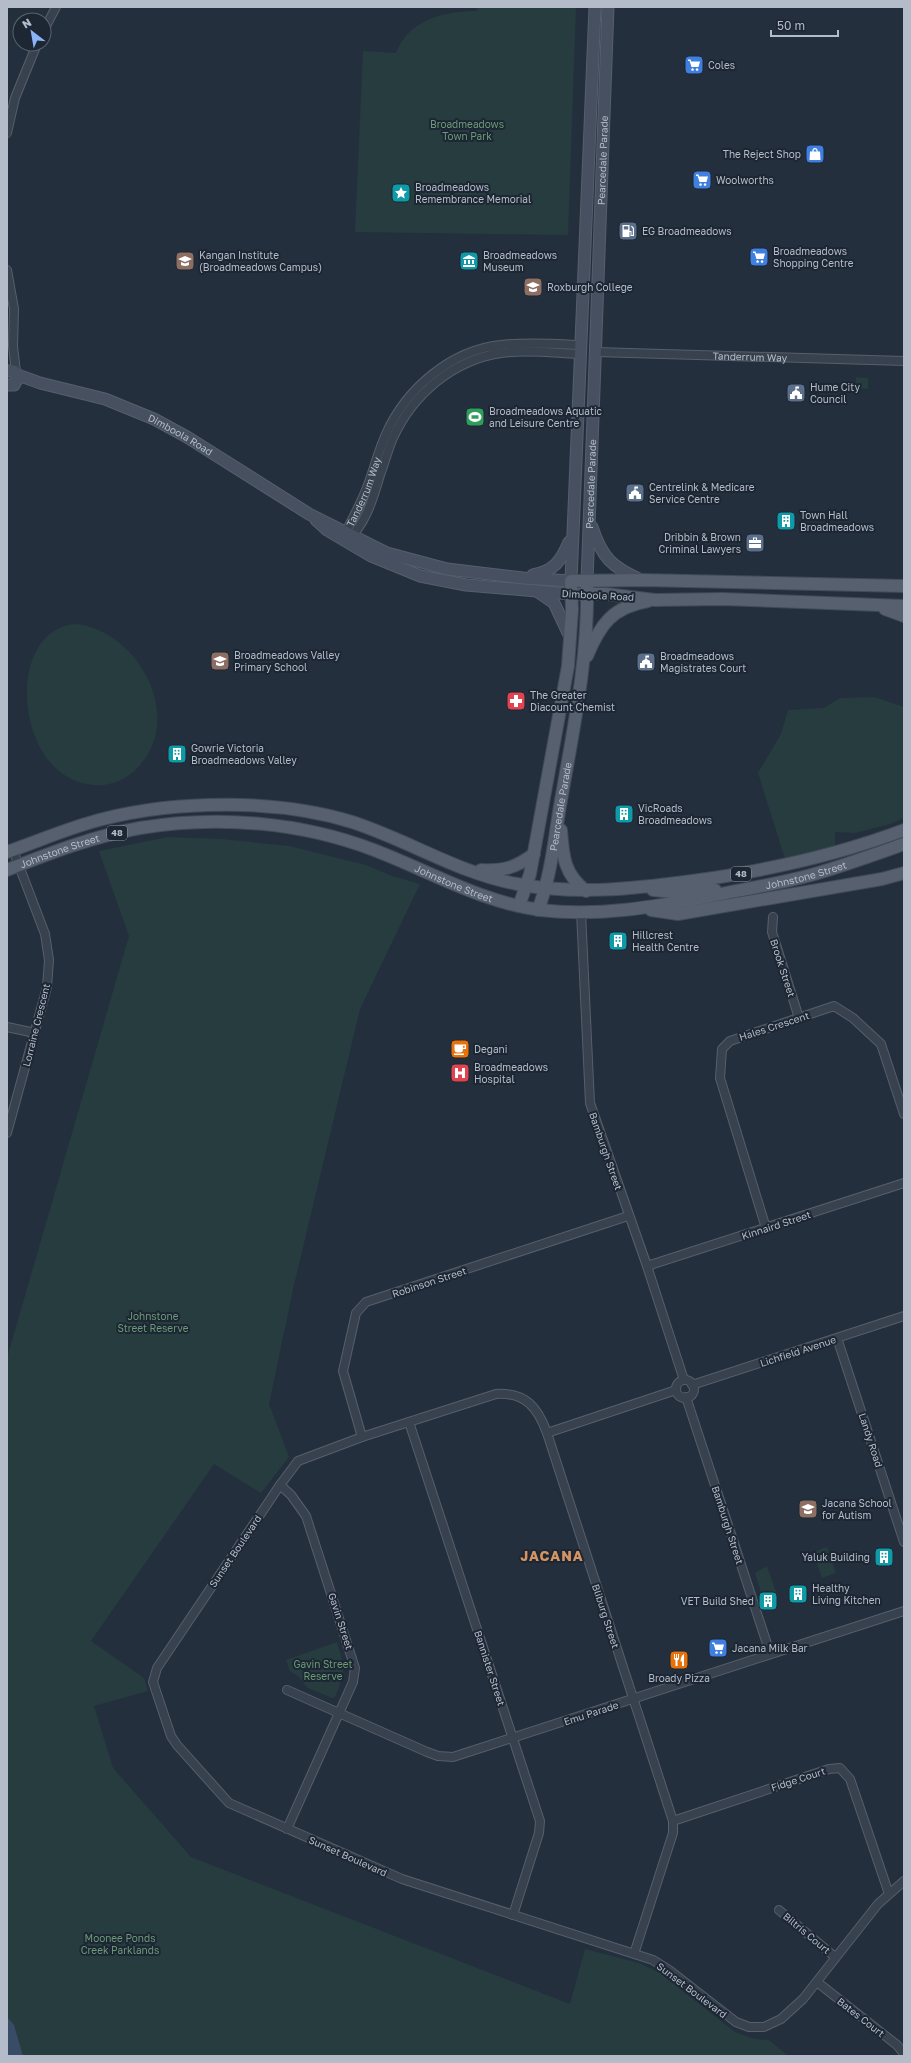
<svg xmlns="http://www.w3.org/2000/svg" width="911" height="2063" font-family="'Golos Text',sans-serif">
<rect width="100%" height="100%" fill="#242f3e"/>
<g fill="#263c3f">
<path d="M477,7H576L568,235L355,232L363,51L396,53C409,19 445,11 477,11Z"/>
<polygon points="856,377 868,378 868,389 856,388"/>
<path d="M77,624C138,632 184,715 140,765C131,776 118,783 104,785C14,792 0,627 77,624Z"/>
<polygon points="874,697 904,707 904,818 890,824 855,833 835,832 835,846 785,859 758,773 781,734 788,710 824,708 840,698"/>
<polygon points="168,837 221,839 289,846 366,865 392,876 420,884 360,1009 294,1285 269,1404 289,1457 261,1493 214,1464 91,1641 144,1678 148,1691 94,1706 113,1768 191,1857 570,2004 585,1949 639,1963 660,1973 735,2032 755,2039 769,2040 788,2056 7,2056 7,1358 129,936 99,851"/>
<polygon points="827,1547 836,1573 822,1578 813,1552"/>
<polygon points="767,1566 776,1592 770,1594 768,1590 761,1592 755,1573"/>
<path d="M337,1642C345,1669 346,1671 335,1697L332,1698L308,1688L298,1676L290,1671L286,1660Z"/>
</g>
<polygon fill="#394c67" points="7,2017 14,2025 23,2056 7,2056"/>
<g fill="none" stroke-linecap="round" stroke-linejoin="round">
<defs>
<g id="street">
<polyline points="44,30 56,7"/>
<polyline points="7,133 15,98 37,44"/>
<polyline points="7,270 14,309 13,346 16,372"/>
<path id="s1" d="M596,352L904,361"/>
<path id="s2" d="M346,536V532C354,515 363,500 369,482C375,466 379,449 386,434C406,389 451,350 501,345C527,342 554,344 580,345"/>
<path d="M348,539C366,525 374,495 380,475C385,462 388,449 393,438C413,394 453,360 501,353C526,349 554,353 579,354"/>
<polyline points="581,912 590,1103 647,1266 684,1380"/>
<polyline points="773,917 772,932 799,1018"/>
<polyline points="7,1027 35,1033"/>
<polyline points="7,1133 47,987 49,960 45,934 13,850"/>
<polyline points="766,1228 720,1078 722,1049 730,1041 834,1006 853,1018 881,1044 904,1114"/>
<polyline points="647,1266 904,1183"/>
<polyline points="837,1338 904,1542"/>
<circle cx="685" cy="1389" r="9"/>
<polyline points="692,1385 904,1316"/>
<polyline points="686,1397 770,1653"/>
<polyline points="409,1422 540,1821 539,1833 513,1915"/>
<polyline points="547,1433 676,1390"/>
<polyline points="362,1437 343,1371 356,1313 366,1302 628,1216"/>
<polyline points="280,1485 291,1495 306,1516 355,1668 353,1682 287,1829"/>
<polyline points="287,1690 427,1752 438,1756 453,1757 904,1611"/>
<polyline points="673,1821 829,1769 840,1768 850,1779 889,1894"/>
<polyline points="779,1910 835,1957"/>
<path d="M634,1954L673,1833V1821L547,1433C538,1408 526,1392 496,1394L362,1437L298,1461L280,1485L157,1668L153,1682L171,1736L177,1745L229,1803L402,1879L653,1960L669,1970L736,2022L749,2027H764L781,2019L803,1999L878,1904L904,1881"/>
<polyline points="817,1982 897,2045 904,2054"/>
</g>
<g id="secondary">
<polyline points="7,371 14,371 18,378 14,385 7,385"/>
<path id="s3" d="M18,375L40,383L105,399L154,419L187,437L309,514L387,553L447,569L523,578L571,581L595,7"/>
<polyline points="316,520 327,530 371,556 420,576 466,585 571,594"/>
<path d="M592,527C602,558 612,567 641,580"/>
<path d="M533,575C554,571 561,561 569,542"/>
<path id="s4" d="M587,581L608,7"/>
<polyline points="538,592 554,603 570,637"/>
</g>
<g id="primary">
<polyline points="580,594 606,594 655,600 722,599 904,606"/>
<polyline points="885,609 904,616"/>
<path d="M587,656C600,625 612,607 648,601"/>
<path d="M561,830C563,857 564,874 586,891"/>
<path d="M7,852C39,841 70,827 103,819C178,800 278,799 352,822C408,840 458,873 517,884C577,895 632,889 692,881C765,871 835,856 904,830"/>
<path id="s5" d="M7,870C50,853 94,836 140,828C217,815 301,822 374,850C429,871 481,902 540,910C598,917 654,907 711,896C745,889 778,884 811,875C843,866 873,855 904,844"/>
<path d="M481,870C504,871 515,868 534,854"/>
<polyline points="653,890 673,892 708,887 715,890 715,895"/>
<polyline points="519,906 530,874 568,666 572,610 571,581 642,580 904,586"/>
<path id="s6" d="M538,910C551,876 554,841 560,806C573,731 589,657 587,581"/>
<polyline points="651,910 678,914 882,879 904,873"/>
</g>
</defs>
<use href="#street" stroke="#565f6c" stroke-width="10"/>
<use href="#secondary" stroke="#565f6c" stroke-width="13"/>
<use href="#primary" stroke="#414a57" stroke-width="14"/>
<use href="#street" stroke="#38414e" stroke-width="8"/>
<use href="#secondary" stroke="#465061" stroke-width="11"/>
<use href="#primary" stroke="#56606e" stroke-width="12"/>
</g>
<defs>
<symbol id="supermarket-square" viewBox="-11 -11 22 22"><rect x="-9" y="-9" width="18" height="18" rx="4" fill="#3f7fe0" stroke="#1d2633"/><path d="M-6-5.5h2.5l.6 2H6L4.5 2H-2.5L-4.4-4H-6ZM-1.5 3.2a1.3 1.3 0 1 0 .1 0ZM3 3.2a1.3 1.3 0 1 0 .1 0Z" fill="#fff"/></symbol>
<symbol id="shop-square" viewBox="-11 -11 22 22"><rect x="-9" y="-9" width="18" height="18" rx="4" fill="#3f7fe0" stroke="#1d2633"/><path d="M-5-2.5h2.3a2.7 3.5 0 0 1 5.4 0H5L5.5 6h-11ZM-1.5-2.5h3a1.5 2.3 0 0 0-3 0Z" fill="#fff"/></symbol>
<symbol id="sight-square" viewBox="-11 -11 22 22"><rect x="-9" y="-9" width="18" height="18" rx="4" fill="#0f9aa8" stroke="#1d2633"/><path d="M0-6L1.8-2.2L6-1.7L2.9 1.2L3.7 5.4L0 3.3L-3.7 5.4L-2.9 1.2L-6-1.7L-1.8-2.2Z" fill="#fff"/></symbol>
<symbol id="fuel-square" viewBox="-11 -11 22 22"><rect x="-9" y="-9" width="18" height="18" rx="4" fill="#5c6f8a" stroke="#1d2633"/><path d="M-5.5-6h7V0h2V4h1.3V-2.5L3-4.5l.8-.8L6-3V5H2.5V1h-1V6h-7ZM-4.2-4.7v3.2H.2V-4.7Z" fill="#fff"/></symbol>
<symbol id="university-square" viewBox="-11 -11 22 22"><rect x="-9" y="-9" width="18" height="18" rx="4" fill="#8d6e63" stroke="#1d2633"/><path d="M0-5L7-2L0 1L-7-2ZM-4 1L0 2.5L4 1V4Q0 6-4 4Z" fill="#fff"/></symbol>
<symbol id="museum-square" viewBox="-11 -11 22 22"><rect x="-9" y="-9" width="18" height="18" rx="4" fill="#0f9aa8" stroke="#1d2633"/><path d="M0-6L6-3V-2H-6V-3ZM-5-1h2V3h-2ZM-1-1h2V3h-2ZM3-1h2V3H3ZM-6 4H6V6H-6Z" fill="#fff"/></symbol>
<symbol id="school-square" viewBox="-11 -11 22 22"><rect x="-9" y="-9" width="18" height="18" rx="4" fill="#8d6e63" stroke="#1d2633"/><path d="M0-5L7-2L0 1L-7-2ZM-4 1L0 2.5L4 1V4Q0 6-4 4Z" fill="#fff"/></symbol>
<symbol id="civic-square" viewBox="-11 -11 22 22"><rect x="-9" y="-9" width="18" height="18" rx="4" fill="#5c6f8a" stroke="#1d2633"/><path d="M-.6-6.5H3V-4.5H.6V-3L4-1V1h2V6H-6V1h2V-1L-.6-3ZM-1.2 2.5V6h2.4V2.5Z" fill="#fff"/></symbol>
<symbol id="stadium-square" viewBox="-11 -11 22 22"><rect x="-9" y="-9" width="18" height="18" rx="4" fill="#2e9e5b" stroke="#1d2633"/><path d="M0-5a6.5 5 0 1 0 0 10a6.5 5 0 1 0 0-10ZM-3.5-1.8h7v3.6h-7Z" fill="#fff"/></symbol>
<symbol id="building-square" viewBox="-11 -11 22 22"><rect x="-9" y="-9" width="18" height="18" rx="4" fill="#0f9aa8" stroke="#1d2633"/><path d="M-4-6H4V6H1V3H-1V6H-4ZM-2.5-4.3h1.7v1.8h-1.7ZM.8-4.3h1.7v1.8H.8ZM-2.5-1h1.7V.8h-1.7ZM.8-1h1.7V.8H.8Z" fill="#fff"/></symbol>
<symbol id="office-square" viewBox="-11 -11 22 22"><rect x="-9" y="-9" width="18" height="18" rx="4" fill="#5c6f8a" stroke="#1d2633"/><path d="M-6-3h4V-5.5h4V-3h4V5H-6ZM-1-4.5V-3h2v-1.5ZM-6 0V1H6V0Z" fill="#fff"/></symbol>
<symbol id="pharmacy-square" viewBox="-11 -11 22 22"><rect x="-9" y="-9" width="18" height="18" rx="4" fill="#e0444e" stroke="#1d2633"/><path d="M-2-6h4v4h4v4h-4v4h-4v-4h-4v-4h4Z" fill="#fff"/></symbol>
<symbol id="cafe-square" viewBox="-11 -11 22 22"><rect x="-9" y="-9" width="18" height="18" rx="4" fill="#e8710a" stroke="#1d2633"/><path d="M-5.5-4.5H6V0H3Q3 3.5 0 3.5H-2.5Q-5.5 3.5-5.5 0ZM3-3.2v2h1.7v-2ZM-6 4.5H4V6H-6Z" fill="#fff"/></symbol>
<symbol id="hospital-square" viewBox="-11 -11 22 22"><rect x="-9" y="-9" width="18" height="18" rx="4" fill="#e0444e" stroke="#1d2633"/><path d="M-5-5h3v3.5h4V-5h3V5h-3V1.5h-4V5h-3Z" fill="#fff"/></symbol>
<symbol id="restaurant-square" viewBox="-11 -11 22 22"><rect x="-9" y="-9" width="18" height="18" rx="4" fill="#e8710a" stroke="#1d2633"/><path d="M-5-6h1v4h1v-4h1v4h1v-4h1v5L-1.5 .5V6h-2V.5L-5-1ZM5-6V6H3V1.5H1.5Q1.5-4 5-6Z" fill="#fff"/></symbol>
</defs>
<g fill-rule="evenodd">
<use href="#supermarket-square" x="683" y="54" width="22" height="22"/>
<use href="#shop-square" x="804" y="143" width="22" height="22"/>
<use href="#supermarket-square" x="691" y="169" width="22" height="22"/>
<use href="#sight-square" x="390" y="182" width="22" height="22"/>
<use href="#fuel-square" x="617" y="220" width="22" height="22"/>
<use href="#supermarket-square" x="748" y="246" width="22" height="22"/>
<use href="#university-square" x="174" y="250" width="22" height="22"/>
<use href="#museum-square" x="458" y="250" width="22" height="22"/>
<use href="#school-square" x="522" y="276" width="22" height="22"/>
<use href="#civic-square" x="785" y="382" width="22" height="22"/>
<use href="#stadium-square" x="464" y="406" width="22" height="22"/>
<use href="#civic-square" x="624" y="482" width="22" height="22"/>
<use href="#building-square" x="775" y="510" width="22" height="22"/>
<use href="#office-square" x="744" y="532" width="22" height="22"/>
<use href="#school-square" x="209" y="650" width="22" height="22"/>
<use href="#civic-square" x="635" y="651" width="22" height="22"/>
<use href="#pharmacy-square" x="505" y="690" width="22" height="22"/>
<use href="#building-square" x="166" y="743" width="22" height="22"/>
<use href="#building-square" x="613" y="803" width="22" height="22"/>
<use href="#building-square" x="607" y="930" width="22" height="22"/>
<use href="#cafe-square" x="449" y="1038" width="22" height="22"/>
<use href="#hospital-square" x="449" y="1062" width="22" height="22"/>
<use href="#school-square" x="797" y="1498" width="22" height="22"/>
<use href="#building-square" x="873" y="1546" width="22" height="22"/>
<use href="#building-square" x="787" y="1583" width="22" height="22"/>
<use href="#building-square" x="757" y="1590" width="22" height="22"/>
<use href="#supermarket-square" x="707" y="1637" width="22" height="22"/>
<use href="#restaurant-square" x="668" y="1649" width="22" height="22"/>
</g>
<g text-anchor="middle" stroke-width="4" stroke-linejoin="round" paint-order="stroke">
<g fill="#1d2633" stroke="#878f9c" stroke-width="1">
<rect x="107" y="826" width="20" height="14" rx="3"/>
<rect x="731" y="867" width="20" height="14" rx="3"/>
</g>
<g font-size="9" font-weight="bold" fill="#b4bcc9">
<text x="117" y="836">48</text>
<text x="741" y="877">48</text>
</g>
<g font-size="10" fill="#b4bcc9" stroke="#1d2633" text-anchor="start">
<text x="708" y="69">Coles</text>
<text x="801" y="158" text-anchor="end">The Reject Shop</text>
<text x="716" y="184">Woolworths</text>
<text x="415" y="191">Broadmeadows<tspan x="415" dy="12">Remembrance Memorial</tspan></text>
<text x="642" y="235">EG Broadmeadows</text>
<text x="773" y="255">Broadmeadows<tspan x="773" dy="12">Shopping Centre</tspan></text>
<text x="199" y="259">Kangan Institute<tspan x="199" dy="12">(Broadmeadows Campus)</tspan></text>
<text x="483" y="259">Broadmeadows<tspan x="483" dy="12">Museum</tspan></text>
<text x="547" y="291">Roxburgh College</text>
<text x="810" y="391">Hume City<tspan x="810" dy="12">Council</tspan></text>
<text x="489" y="415">Broadmeadows Aquatic<tspan x="489" dy="12">and Leisure Centre</tspan></text>
<text x="649" y="491">Centrelink &amp; Medicare<tspan x="649" dy="12">Service Centre</tspan></text>
<text x="800" y="519">Town Hall<tspan x="800" dy="12">Broadmeadows</tspan></text>
<text x="741" y="541" text-anchor="end">Dribbin &amp; Brown<tspan x="741" dy="12">Criminal Lawyers</tspan></text>
<text x="234" y="659">Broadmeadows Valley<tspan x="234" dy="12">Primary School</tspan></text>
<text x="660" y="660">Broadmeadows<tspan x="660" dy="12">Magistrates Court</tspan></text>
<text x="530" y="699">The Greater<tspan x="530" dy="12">Diacount Chemist</tspan></text>
<text x="191" y="752">Gowrie Victoria<tspan x="191" dy="12">Broadmeadows Valley</tspan></text>
<text x="638" y="812">VicRoads<tspan x="638" dy="12">Broadmeadows</tspan></text>
<text x="632" y="939">Hillcrest<tspan x="632" dy="12">Health Centre</tspan></text>
<text x="474" y="1053">Degani</text>
<text x="474" y="1071">Broadmeadows<tspan x="474" dy="12">Hospital</tspan></text>
<text x="822" y="1507">Jacana School<tspan x="822" dy="12">for Autism</tspan></text>
<text x="870" y="1561" text-anchor="end">Yaluk Building</text>
<text x="812" y="1592">Healthy<tspan x="812" dy="12">Living Kitchen</tspan></text>
<text x="754" y="1605" text-anchor="end">VET Build Shed</text>
<text x="732" y="1652">Jacana Milk Bar</text>
<text x="679" y="1682" text-anchor="middle">Broady Pizza</text>
</g>
<g font-size="10" fill="#6b9a76" stroke="#1d2633">
<text x="467" y="128">Broadmeadows<tspan x="467" dy="12">Town Park</tspan></text>
<text x="153" y="1320">Johnstone<tspan x="153" dy="12">Street Reserve</tspan></text>
<text x="323" y="1668">Gavin Street<tspan x="323" dy="12">Reserve</tspan></text>
<text x="120" y="1942">Moonee Ponds<tspan x="120" dy="12">Creek Parklands</tspan></text>
</g>
<g font-size="10" fill="#b4bcc9" stroke="#1d2633">
<text dy="4" stroke="none"><textPath href="#s4" startOffset="421">Pearcedale Parade</textPath></text>
<text dy="4" stroke="none"><textPath href="#s1" startOffset="154">Tanderrum Way</textPath></text>
<text dy="4" stroke="none"><textPath href="#s3" startOffset="174">Dimboola Road</textPath></text>
<text dy="4" stroke="none"><textPath href="#s4" startOffset="97">Pearcedale Parade</textPath></text>
<text dy="4" stroke="none"><textPath href="#s2" startOffset="48">Tanderrum Way</textPath></text>
<text transform="translate(598 595) rotate(3)" y="4">Dimboola Road</text>
<text dy="4" stroke="none"><textPath href="#s6" startOffset="106">Pearcedale Parade</textPath></text>
<text dy="4" stroke="none"><textPath href="#s5" startOffset="56">Johnstone Street</textPath></text>
<text dy="4" stroke="none"><textPath href="#s5" startOffset="824">Johnstone Street</textPath></text>
<text dy="4" stroke="none"><textPath href="#s5" startOffset="464">Johnstone Street</textPath></text>
<text transform="translate(783 968) rotate(72)" y="4">Brook Street</text>
<text transform="translate(36 1025) rotate(-76)" y="4">Lorraine Crescent</text>
<text transform="translate(774 1026) rotate(-18)" y="4">Hales Crescent</text>
<text transform="translate(606 1151) rotate(71)" y="4">Bamburgh Street</text>
<text transform="translate(776 1225) rotate(-18)" y="4">Kinnaird Street</text>
<text transform="translate(429 1282) rotate(-18)" y="4">Robinson Street</text>
<text transform="translate(798 1351) rotate(-18)" y="4">Lichfield Avenue</text>
<text transform="translate(871 1440) rotate(72)" y="4">Landy Road</text>
<text transform="translate(728 1525) rotate(72)" y="4">Bamburgh Street</text>
<text transform="translate(235 1551) rotate(-56)" y="4">Sunset Boulevard</text>
<text transform="translate(606 1616) rotate(72)" y="4">Bliburg Street</text>
<text transform="translate(341 1621) rotate(72)" y="4">Gavin Street</text>
<text transform="translate(490 1668) rotate(72)" y="4">Bannister Street</text>
<text transform="translate(591 1713) rotate(-18)" y="4">Emu Parade</text>
<text transform="translate(798 1779) rotate(-18)" y="4">Fidge Court</text>
<text transform="translate(348 1856) rotate(24)" y="4">Sunset Boulevard</text>
<text transform="translate(807 1933) rotate(40)" y="4">Biltris Court</text>
<text transform="translate(692 1990) rotate(37)" y="4">Sunset Boulevard</text>
<text transform="translate(861 2017) rotate(38)" y="4">Bates Court</text>
</g>
<g font-size="14" font-weight="bold" letter-spacing="1" fill="#d59563" stroke="#1d2633">
<text x="552" y="1561">JACANA</text>
</g>
</g>
<rect width="911" height="2063" fill="none" stroke="#b4bcc9" stroke-width="16"/>
<g transform="translate(32 32) rotate(329)"><circle r="19" fill="#1d2633" stroke="#59626f"/>
<path d="M0-3L7 15L0 10L-7 15Z" fill="#8ab4f8"/>
<text y="-6" font-size="11" font-weight="bold" text-anchor="middle" fill="#b4bcc9">N</text>
</g>
<path d="M771 30v6h67v-6" fill="none" stroke="#b4bcc9" stroke-width="2"/>
<text x="777" y="30" font-size="12" fill="#b4bcc9" stroke="#1d2633" stroke-width="3" paint-order="stroke">50 m</text>
</svg>
